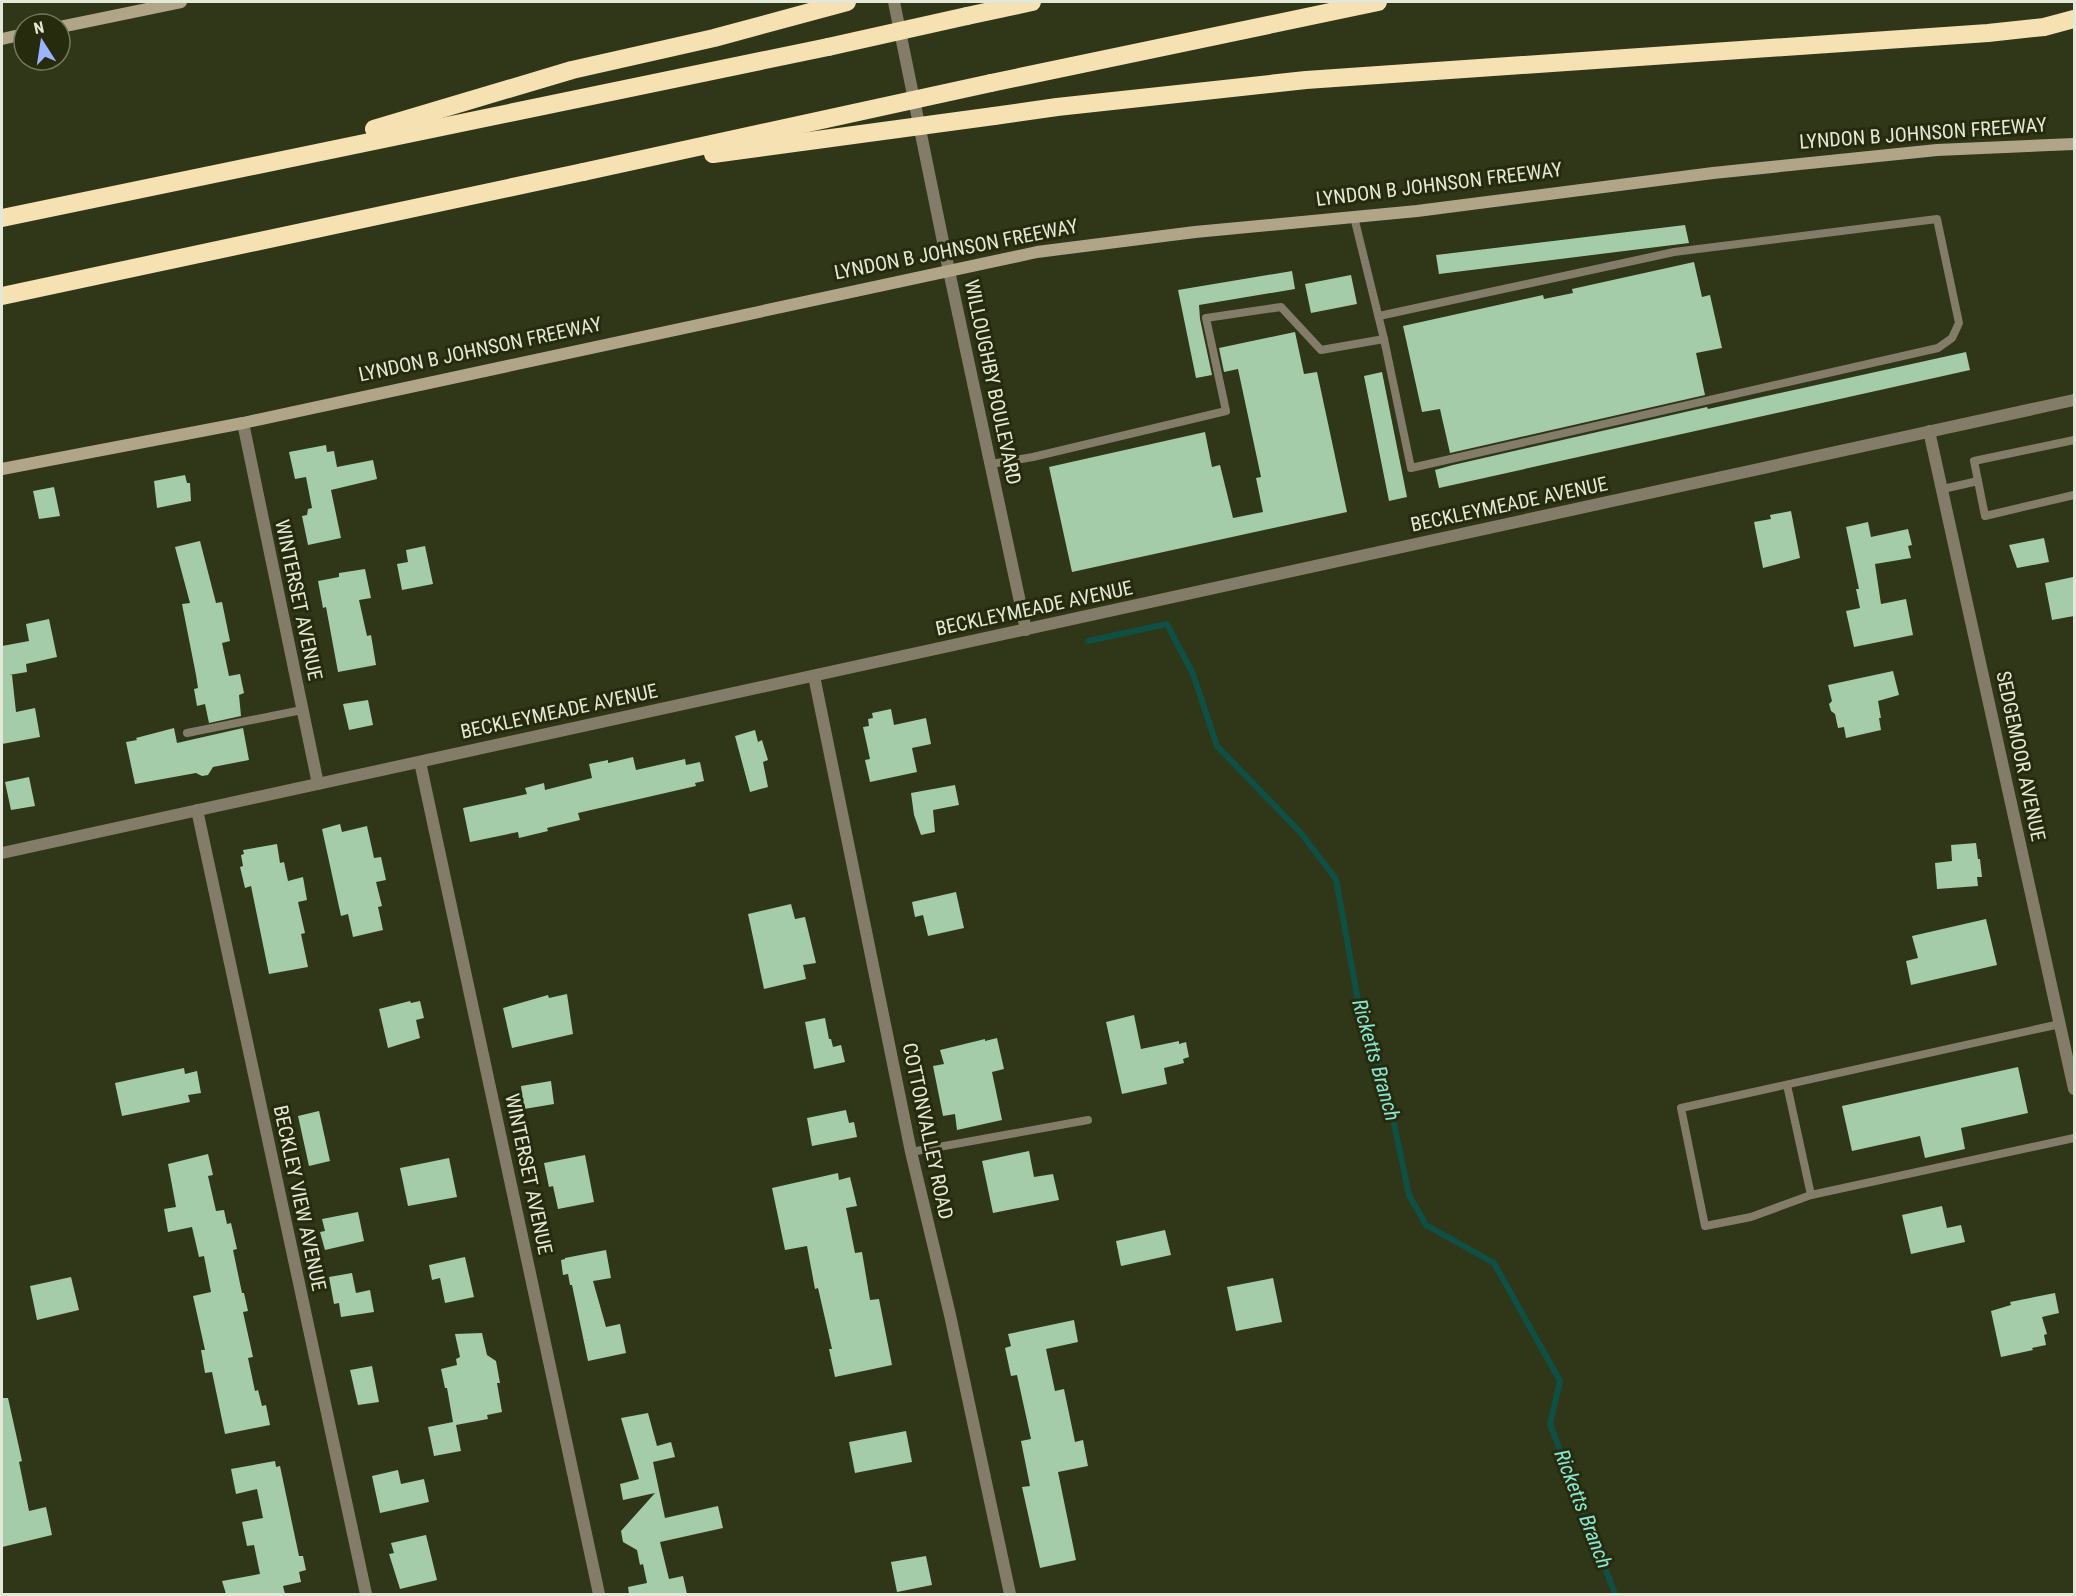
<svg xmlns="http://www.w3.org/2000/svg" width="2076" height="1596" font-family="'Roboto Condensed',sans-serif">
<rect width="100%" height="100%" fill="#303618"/>
<g fill="none" stroke-linecap="round" stroke-linejoin="round">
<polyline stroke="#0f5045" stroke-width="6" points="1088,641 1167,624 1193,674 1217,746 1300,832 1336,879 1364,1034 1384,1076 1409,1195 1426,1225 1494,1263 1560,1381 1550,1424 1615,1594"/>
</g>
<g fill="#a4cca9">
<polygon points="1685,225 1689,243 1439,274 1436,255"/>
<polygon points="1694,262 1702,297 1710,295 1722,348 1696,353 1705,395 1450,453 1440,409 1422,412 1403,326 1543,295 1544,299 1573,293 1572,289"/>
<polygon points="1292,271 1295,289 1199,305 1200,319 1212,375 1196,378 1178,290"/>
<polygon points="1351,275 1357,304 1311,313 1305,284"/>
<polygon points="1295,332 1304,374 1317,372 1347,512 1072,572 1049,467 1205,432 1212,467 1220,465 1233,518 1263,512 1256,478 1261,477 1238,369 1224,372 1219,348"/>
<polygon points="1966,352 1970,370 1439,488 1435,470 1453,465 1707,407 1708,409"/>
<polygon points="1382,372 1407,497 1389,501 1364,376"/>
<polygon points="326,445 327,452 334,451 337,467 373,460 377,479 331,490 341,538 308,545 302,516 307,515 308,509 312,508 306,477 295,479 289,452"/>
<polygon points="185,475 187,483 190,483 191,501 157,508 154,481"/>
<polygon points="54,487 60,516 39,519 33,491"/>
<polygon points="1791,511 1800,558 1763,568 1754,522 1771,519 1770,515"/>
<polygon points="1868,522 1871,537 1908,529 1912,545 1908,546 1911,558 1875,564 1881,604 1906,599 1913,635 1854,647 1846,611 1860,608 1856,589 1859,589 1846,527"/>
<polygon points="2044,538 2049,562 2017,568 2009,545"/>
<polygon points="200,541 216,603 222,602 230,641 222,643 229,676 240,674 244,693 239,695 241,716 209,723 205,704 197,706 194,689 198,688 196,675 182,604 190,603 175,547"/>
<polygon points="425,546 433,584 402,590 397,564 408,562 406,550"/>
<polygon points="365,569 371,598 359,600 367,636 371,635 376,665 338,672 326,607 323,608 318,581 339,577 339,573"/>
<polygon points="2073,577 2074,616 2052,620 2045,583"/>
<polygon points="49,619 57,657 26,664 27,672 9,675 12,675 16,712 35,708 40,737 2,744 2,646 29,641 26,624"/>
<polygon points="1893,671 1899,695 1878,701 1881,718 1879,718 1881,730 1846,738 1844,727 1838,728 1835,714 1831,711 1829,704 1832,701 1828,685"/>
<polygon points="368,700 373,725 349,730 343,704"/>
<polygon points="891,709 894,725 926,718 931,744 912,748 917,772 870,782 865,760 870,759 863,727 869,726 868,719 873,718 872,713"/>
<polygon points="174,728 177,743 243,728 249,760 213,767 208,775 202,776 196,773 135,784 126,742 137,740 136,738"/>
<polygon points="755,730 758,742 762,740 768,760 763,762 768,787 750,792 735,736"/>
<polygon points="633,757 636,770 685,759 686,765 700,762 704,781 695,783 696,786 578,813 580,820 547,828 548,831 519,838 518,832 470,842 463,808 527,794 525,788 544,783 545,790 592,778 589,764 608,760 608,763"/>
<polygon points="29,777 35,806 11,810 5,782"/>
<polygon points="955,785 959,805 933,810 935,832 921,835 914,815 911,793"/>
<polygon points="340,824 342,832 367,826 374,858 381,857 386,880 376,882 382,906 378,907 383,930 353,937 348,914 341,916 322,829"/>
<polygon points="1976,843 1978,859 1980,859 1982,877 1977,877 1978,886 1937,889 1935,863 1952,861 1951,845"/>
<polygon points="277,844 280,863 284,862 288,881 303,877 307,900 298,902 305,933 301,934 308,967 269,974 251,886 245,888 240,867 243,866 241,855 244,854 243,850"/>
<polygon points="956,892 964,928 928,936 923,915 915,917 912,902"/>
<polygon points="791,904 795,919 805,917 816,963 803,965 806,979 764,989 748,914"/>
<polygon points="1986,919 1997,965 1911,985 1906,961 1918,958 1912,936"/>
<polygon points="567,994 573,1034 512,1048 503,1008 548,995 549,998"/>
<polygon points="410,1001 411,1003 420,1001 424,1018 416,1020 420,1038 388,1048 379,1009"/>
<polygon points="1134,1015 1141,1049 1179,1041 1179,1044 1186,1042 1189,1057 1183,1059 1184,1063 1164,1068 1167,1084 1122,1094 1106,1022"/>
<polygon points="825,1018 829,1039 831,1039 833,1047 841,1045 845,1062 814,1069 805,1022"/>
<polygon points="997,1038 1004,1069 992,1072 1002,1120 957,1130 955,1114 943,1116 933,1066 944,1064 940,1050 985,1039 985,1041"/>
<polygon points="2018,1067 2028,1113 1961,1128 1965,1149 1925,1158 1920,1136 1852,1151 1842,1106"/>
<polygon points="184,1068 185,1074 197,1071 201,1093 188,1095 190,1102 122,1116 115,1083"/>
<polygon points="551,1081 554,1104 524,1109 521,1086"/>
<polygon points="846,1110 849,1123 854,1122 857,1137 812,1146 807,1118"/>
<polygon points="319,1111 330,1161 309,1166 298,1116"/>
<polygon points="1029,1151 1034,1177 1053,1174 1059,1200 993,1213 982,1161"/>
<polygon points="208,1154 213,1175 208,1176 216,1211 224,1210 227,1224 231,1223 237,1249 233,1250 242,1293 244,1293 248,1311 243,1312 253,1357 248,1358 255,1391 258,1390 262,1406 266,1405 270,1425 225,1434 212,1372 205,1373 201,1350 205,1350 193,1296 211,1292 204,1256 199,1257 192,1227 168,1232 164,1209 176,1207 168,1164"/>
<polygon points="585,1155 594,1202 558,1209 553,1186 549,1187 544,1163"/>
<polygon points="449,1158 457,1197 408,1206 400,1168"/>
<polygon points="838,1173 839,1180 850,1177 857,1206 846,1208 855,1253 862,1252 870,1300 879,1299 892,1365 835,1377 829,1349 832,1349 818,1288 815,1289 807,1246 785,1250 772,1188"/>
<polygon points="1942,1206 1947,1228 1961,1225 1965,1242 1911,1254 1902,1215"/>
<polygon points="358,1212 364,1241 325,1250 320,1232 325,1231 322,1219"/>
<polygon points="1165,1230 1171,1255 1121,1266 1116,1241"/>
<polygon points="606,1250 611,1278 593,1281 606,1327 620,1324 626,1353 588,1361 572,1285 570,1285 568,1274 563,1275 561,1260 565,1259 565,1258"/>
<polygon points="465,1257 474,1297 445,1303 440,1278 432,1280 429,1265"/>
<polygon points="352,1273 356,1293 370,1290 374,1312 341,1317 339,1303 334,1304 329,1277"/>
<polygon points="71,1277 79,1310 37,1320 30,1286"/>
<polygon points="1273,1278 1282,1322 1236,1331 1227,1287"/>
<polygon points="2055,1293 2059,1313 2042,1317 2047,1334 2044,1335 2046,1345 2032,1348 2033,1350 2001,1357 1991,1311 2011,1305 2010,1302"/>
<polygon points="1074,1320 1078,1342 1046,1349 1055,1391 1064,1389 1075,1442 1083,1440 1088,1466 1058,1472 1076,1560 1040,1568 1022,1487 1030,1486 1021,1441 1031,1439 1017,1375 1011,1376 1005,1348 1011,1346 1008,1334"/>
<polygon points="482,1333 487,1355 496,1361 500,1383 497,1383 502,1412 487,1415 488,1419 456,1425 461,1451 434,1456 428,1427 453,1422 447,1388 445,1388 441,1369 457,1365 456,1359 460,1357 455,1334"/>
<polygon points="372,1366 379,1402 358,1405 350,1370"/>
<polygon points="2,1398 8,1398 22,1461 19,1462 29,1511 46,1507 52,1535 2,1547"/>
<polygon points="648,1413 657,1446 671,1442 675,1457 653,1462 665,1518 718,1506 723,1528 660,1542 669,1579 683,1576 687,1594 629,1594 628,1587 647,1583 643,1564 640,1565 637,1550 623,1542 621,1531 655,1493 623,1500 620,1484 639,1479 621,1418"/>
<polygon points="906,1431 912,1462 855,1473 849,1442"/>
<polygon points="275,1461 276,1467 280,1466 299,1556 303,1556 306,1570 299,1572 301,1582 283,1586 285,1594 226,1594 222,1581 260,1574 254,1545 247,1546 242,1522 263,1518 257,1489 236,1494 231,1469"/>
<polygon points="398,1470 401,1484 424,1479 429,1502 380,1513 372,1476"/>
<polygon points="426,1535 437,1580 400,1589 389,1554 394,1553 391,1543"/>
<polygon points="926,1556 932,1585 897,1592 891,1562"/>
</g>
<g fill="none" stroke-linecap="round" stroke-linejoin="round">
<g stroke="#837c69" stroke-width="8">
<polyline points="1379,316 1674,252 1937,219 1959,323 1952,338 1938,348 1411,468 1384,339"/>
<polyline points="2074,440 1974,461 1985,516 2074,495"/>
<polyline points="991,464 1033,457 1226,411 1206,318 1281,307 1321,350 1384,339 1354,217"/>
<polyline points="1943,489 1978,481"/>
<polyline points="187,733 302,710"/>
<polyline points="2060,1024 1681,1108 1705,1226 1751,1217 1811,1195 2074,1138"/>
<polyline points="1787,1085 1811,1195"/>
<polyline points="911,1152 1088,1120"/>
</g>
<g stroke="#837c69" stroke-width="12">
<polyline points="894,2 949,271 1026,630"/>
<polyline points="243,423 318,784"/>
<polyline points="1929,431 2074,1089"/>
<polyline points="814,676 911,1152 950,1315 1010,1594"/>
<polyline points="420,762 599,1594"/>
<polyline points="197,810 366,1594"/>
</g>
<polyline stroke="#837c69" stroke-width="12" points="2,853 2074,400"/>
<g stroke="#b1a587" stroke-width="12">
<polyline points="60,27 181,2"/>
<polyline points="2,39 24,34"/>
<polyline points="2,469 243,423 1037,252 1195,232 1417,211 1713,173 1937,150 2074,144"/>
</g>
<g stroke="#f5e1b2" stroke-width="18">
<polyline points="967,16 1032,2"/>
<polyline points="991,83 1378,2"/>
<polyline points="994,116 1057,107 1306,80 1988,33 2044,27 2074,19"/>
<polyline points="374,129 572,70 714,38 847,2"/>
<polyline points="2,218 828,47"/>
<polyline points="2,296 583,172"/>
</g>
<g stroke="#f5e1b2" stroke-width="18">
<polyline points="828,47 967,16"/>
<polyline points="713,154 994,116"/>
<polyline points="583,172 991,83"/>
</g>
</g>
<g text-anchor="middle" stroke-width="6" stroke-linejoin="round" paint-order="stroke">
<g font-size="20" fill="#e4e8d6" stroke="#262b0e">
<text transform="translate(1923 133) rotate(-4)" y="7">LYNDON B JOHNSON FREEWAY</text>
<text transform="translate(1439 184) rotate(-7)" y="7">LYNDON B JOHNSON FREEWAY</text>
<text transform="translate(956 249) rotate(-11)" y="7">LYNDON B JOHNSON FREEWAY</text>
<text transform="translate(480 349) rotate(-12)" y="7">LYNDON B JOHNSON FREEWAY</text>
<text transform="translate(993 382) rotate(78)" y="7">WILLOUGHBY BOULEVARD</text>
<text transform="translate(1509 504) rotate(-12)" y="7">BECKLEYMEADE AVENUE</text>
<text transform="translate(299 600) rotate(78)" y="7">WINTERSET AVENUE</text>
<text transform="translate(1034 608) rotate(-12)" y="7">BECKLEYMEADE AVENUE</text>
<text transform="translate(559 711) rotate(-12)" y="7">BECKLEYMEADE AVENUE</text>
<text transform="translate(2021 756) rotate(78)" y="7">SEDGEMOOR AVENUE</text>
<text transform="translate(928 1131) rotate(78)" y="7">COTTONVALLEY ROAD</text>
<text transform="translate(529 1174) rotate(78)" y="7">WINTERSET AVENUE</text>
<text transform="translate(300 1198) rotate(78)" y="7">BECKLEY VIEW AVENUE</text>
</g>
<g font-size="21" font-style="italic" fill="#88e7d3" stroke="#262b0e">
<text transform="translate(1376 1060) rotate(74)" y="7">Ricketts Branch</text>
<text transform="translate(1583 1509) rotate(69)" y="7">Ricketts Branch</text>
</g>
</g>
<rect width="2076" height="1596" fill="none" stroke="#e4e8d6" stroke-width="6"/>
<g transform="translate(42 42) rotate(348)"><circle r="28" fill="#262b0e" stroke="#72775e" stroke-width="1.5"/>
<path d="M0-4.5L10 22L0 15L-10 22Z" fill="#9cb4fd"/>
<text y="-9" font-size="16" font-weight="bold" text-anchor="middle" fill="#e4e8d6">N</text>
</g>
</svg>
